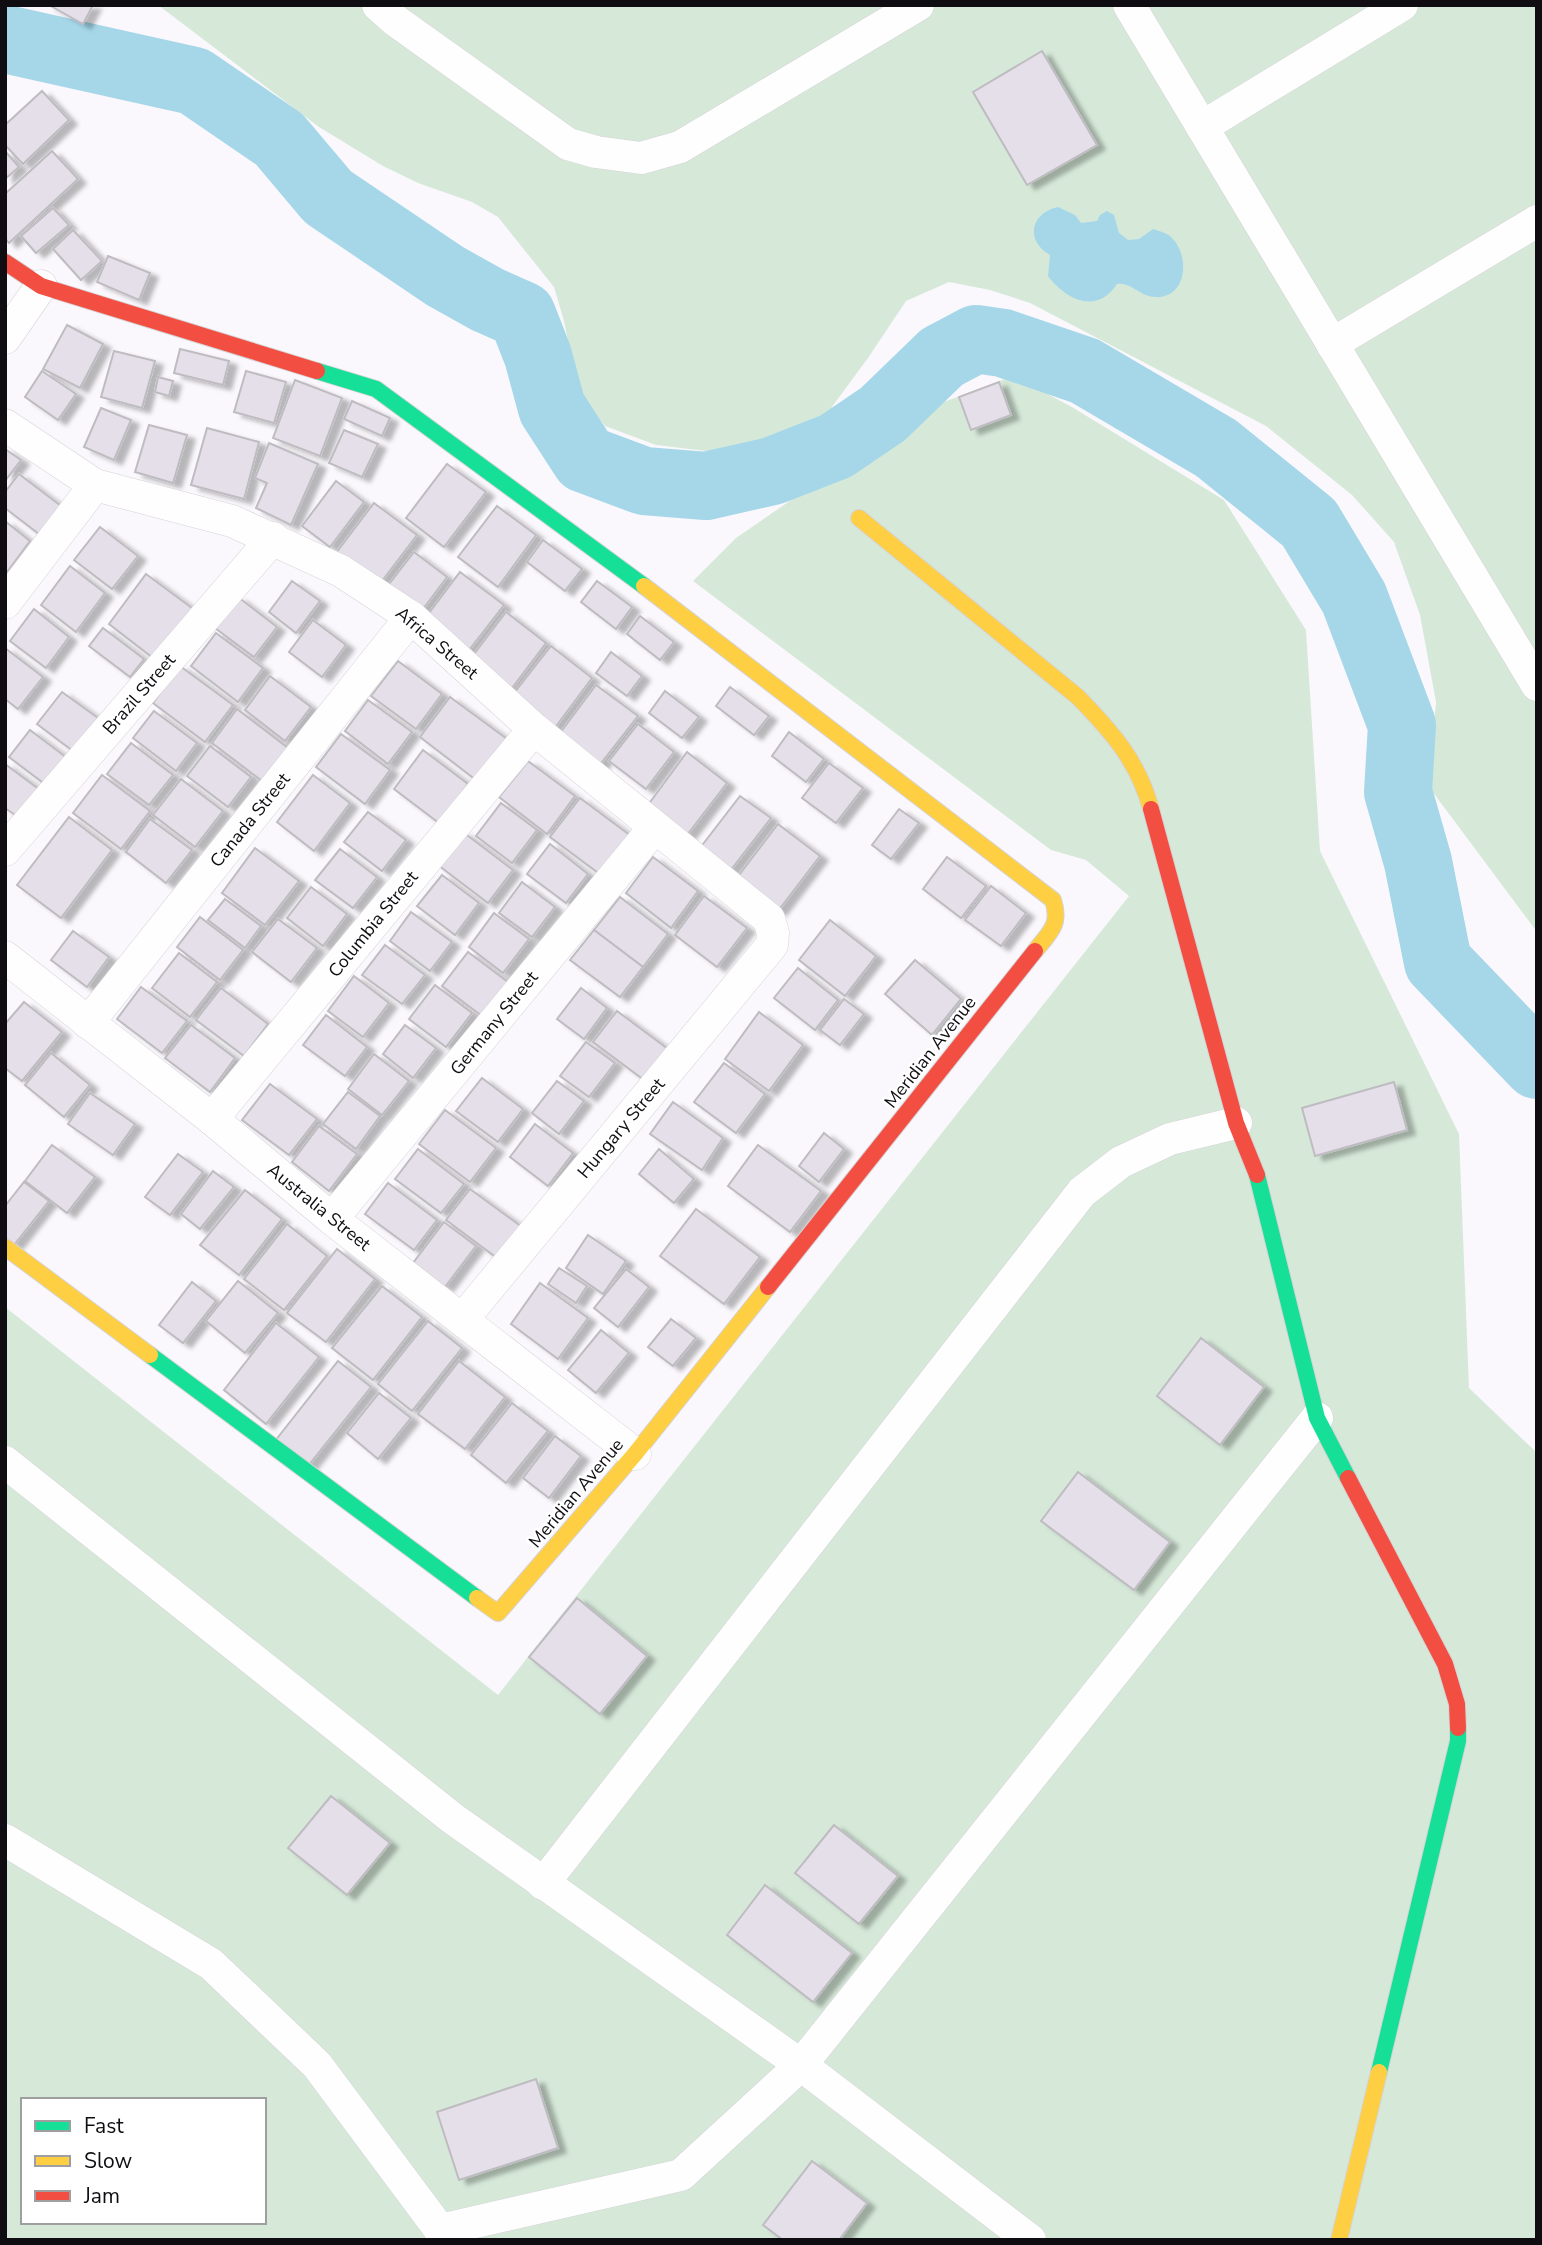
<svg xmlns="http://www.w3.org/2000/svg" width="1542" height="2245" font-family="'Nunito Sans',sans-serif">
<defs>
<filter id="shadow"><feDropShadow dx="8" dy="4.5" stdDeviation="2" flood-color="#0004"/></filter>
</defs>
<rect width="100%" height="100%" fill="#faf8fc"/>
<g fill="#d6e9d9" fill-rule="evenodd">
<polygon points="158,5 1537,5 1537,932 1429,787 1436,702 1420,615 1394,542 1352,495 1266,426 1030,303 990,290 949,282 906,301 868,358 823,419 769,440 714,452 656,445 605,426 578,391 564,321 554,287 498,217 472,202 418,183 383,166 319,127"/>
<path d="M1013,376L1072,407L1224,500L1306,630L1320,851L1459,1134L1469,1388L1537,1453V2240H5V1307L498,1695L1129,896L1086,860L1051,850L693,581L736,538L920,411ZM23,2100H264V2222H23Z"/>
</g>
<path fill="#a5d7e9" d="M1058,207L1075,215L1081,223L1097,221L1100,215L1107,211L1114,215L1119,233L1128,240L1139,239L1153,229C1159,231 1168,233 1172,238C1190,256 1187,297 1157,297C1141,298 1132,282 1117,284C1097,315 1066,300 1048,276L1050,255C1025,241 1030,213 1058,207Z"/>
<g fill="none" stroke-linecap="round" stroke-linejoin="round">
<polyline stroke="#a5d7e9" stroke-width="68" points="5,39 194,81 279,139 328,197 445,276 488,300 522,315 538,356 552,408 585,459 644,481 706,486 772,471 836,446 883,414 942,357 976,339 1003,343 1085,371 1216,448 1309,523 1354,598 1402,725 1398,792 1418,862 1438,962 1537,1065"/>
</g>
<g fill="#e5dfea" stroke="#bebcc0" stroke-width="2" filter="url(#shadow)">
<polygon points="49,5 93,5 83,24"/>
<polygon points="1042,51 1097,145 1027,185 973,92"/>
<polygon points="42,91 69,120 23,164 5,145 5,125"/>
<polygon points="5,151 19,167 5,179"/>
<polygon points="52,151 78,179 9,243 5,238 5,194"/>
<polygon points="53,208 69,225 36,253 21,236"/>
<polygon points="73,230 102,261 81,280 53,249"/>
<polygon points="108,256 150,273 139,300 97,282"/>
<polygon points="67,325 103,344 80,388 43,369"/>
<polygon points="180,349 229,361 223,385 174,373"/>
<polygon points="114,351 155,361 142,408 101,397"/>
<polygon points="42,371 76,394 58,420 25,397"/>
<polygon points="246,371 286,382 274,423 234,412"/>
<polygon points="158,377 173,381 169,396 155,392"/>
<polygon points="295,380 342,398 320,456 273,438"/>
<polygon points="999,382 1011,415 971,430 959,397"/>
<polygon points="352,401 390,418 382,436 344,419"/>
<polygon points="101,408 131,420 114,460 84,447"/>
<polygon points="149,425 187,435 173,483 135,472"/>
<polygon points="207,428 259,442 244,499 191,485"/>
<polygon points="344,430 378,444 362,477 329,463"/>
<polygon points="269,443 318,464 291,525 256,508 267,483 255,478"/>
<polygon points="5,449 21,460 5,481"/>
<polygon points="447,464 486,492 444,547 406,518"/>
<polygon points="19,474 61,506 39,534 5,508 5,492"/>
<polygon points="336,481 364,502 330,547 302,526"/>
<polygon points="374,503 417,535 376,589 333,557"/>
<polygon points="497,506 536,535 498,587 458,557"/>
<polygon points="5,521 30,541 7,572 5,570"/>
<polygon points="100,527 138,556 112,589 74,560"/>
<polygon points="543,540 582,569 565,591 527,562"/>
<polygon points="414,552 447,577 420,613 386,588"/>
<polygon points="70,566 105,593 76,632 41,605"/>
<polygon points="460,572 504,605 466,654 423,621"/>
<polygon points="146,574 196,611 157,661 109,624"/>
<polygon points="292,581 320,601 296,633 269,612"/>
<polygon points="597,581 632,607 616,629 581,602"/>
<polygon points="238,597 277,627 254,657 215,628"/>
<polygon points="34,609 69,637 46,668 10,641"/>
<polygon points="506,612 546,643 509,692 468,662"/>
<polygon points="640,616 674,642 660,660 627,634"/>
<polygon points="313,620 346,645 322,677 289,652"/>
<polygon points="103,628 144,659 130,677 89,646"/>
<polygon points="216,633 263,668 238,702 191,666"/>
<polygon points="551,646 592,678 554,729 511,697"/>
<polygon points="5,648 43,677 18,709 5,699"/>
<polygon points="611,652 642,676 627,696 596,673"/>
<polygon points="398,661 442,694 416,729 371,696"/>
<polygon points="180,666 233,705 205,742 153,703"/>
<polygon points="270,676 311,707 285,741 245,710"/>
<polygon points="596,685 638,716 598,767 557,737"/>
<polygon points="730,687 769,716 754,735 716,706"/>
<polygon points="665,691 699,717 682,738 649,713"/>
<polygon points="62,692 98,718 73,751 37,724"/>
<polygon points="450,697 507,739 476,780 420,737"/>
<polygon points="368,700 412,732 388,764 345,731"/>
<polygon points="237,709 292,751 266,784 212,743"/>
<polygon points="154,711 197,743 176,771 133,738"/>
<polygon points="638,724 674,752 646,789 609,761"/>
<polygon points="30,730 75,764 54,791 9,757"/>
<polygon points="789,732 824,759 806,782 772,756"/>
<polygon points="341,734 390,770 365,804 316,767"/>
<polygon points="131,743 173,775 149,805 107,774"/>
<polygon points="210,746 251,777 228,807 187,776"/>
<polygon points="423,750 468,784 439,823 394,789"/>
<polygon points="687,752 727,783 687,835 648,805"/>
<polygon points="528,761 575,796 547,834 499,797"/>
<polygon points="829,763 863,788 836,823 802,798"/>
<polygon points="5,764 40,790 18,817 5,808"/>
<polygon points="102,775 150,811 121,849 73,813"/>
<polygon points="313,775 350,803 314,851 277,822"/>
<polygon points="181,779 223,811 195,847 153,815"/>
<polygon points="740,796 771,818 730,871 700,848"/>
<polygon points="580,798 631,836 601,875 550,837"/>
<polygon points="501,803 537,830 512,863 476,836"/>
<polygon points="899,809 919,823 891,859 872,845"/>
<polygon points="368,812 406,840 382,871 344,842"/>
<polygon points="69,817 112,850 61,918 17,885"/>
<polygon points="150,819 192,850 166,883 126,852"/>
<polygon points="778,824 820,856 778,911 736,879"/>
<polygon points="463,832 513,870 488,903 438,865"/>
<polygon points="550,844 588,874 566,903 527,874"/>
<polygon points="255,848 299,881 265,925 222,893"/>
<polygon points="340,849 377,877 353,908 315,880"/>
<polygon points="653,857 698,891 671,928 626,893"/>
<polygon points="947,857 986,886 961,918 923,889"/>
<polygon points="442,875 479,903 455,935 417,906"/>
<polygon points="522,882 555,907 532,937 499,913"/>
<polygon points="991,886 1026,913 1001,946 965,920"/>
<polygon points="311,887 347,914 323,946 287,918"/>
<polygon points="704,896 747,928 717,967 675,935"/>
<polygon points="620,897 668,934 643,967 594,930"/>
<polygon points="225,899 261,926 245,948 208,920"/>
<polygon points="411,912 452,942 430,971 390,941"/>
<polygon points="494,913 529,939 503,973 469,947"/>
<polygon points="200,917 243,950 220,980 177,947"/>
<polygon points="278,919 317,948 291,982 252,952"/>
<polygon points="830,920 876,956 845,996 799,960"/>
<polygon points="594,930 643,967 620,997 570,960"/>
<polygon points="73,931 109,957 87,987 51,960"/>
<polygon points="385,945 425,975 402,1004 362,975"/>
<polygon points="468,952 512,985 486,1019 442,986"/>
<polygon points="179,953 217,982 190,1017 152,988"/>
<polygon points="915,960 961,999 932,1035 885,994"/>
<polygon points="798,968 838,1000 815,1030 774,998"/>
<polygon points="354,976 389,1003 363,1037 328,1011"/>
<polygon points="435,985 472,1013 446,1047 409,1019"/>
<polygon points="141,987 187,1021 162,1053 117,1019"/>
<polygon points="221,988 268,1024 244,1056 196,1020"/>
<polygon points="581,988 607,1008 584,1039 557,1019"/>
<polygon points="844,999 864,1014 840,1045 820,1030"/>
<polygon points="24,1002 62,1032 22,1081 5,1068 5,1024"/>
<polygon points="617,1011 668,1049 644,1080 593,1042"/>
<polygon points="759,1012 803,1045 769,1091 725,1059"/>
<polygon points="326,1015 367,1047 345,1076 303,1045"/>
<polygon points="191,1025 235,1058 210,1092 165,1058"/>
<polygon points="405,1025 436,1048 413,1078 383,1054"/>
<polygon points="586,1042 615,1063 589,1097 560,1076"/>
<polygon points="51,1053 90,1085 64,1117 25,1085"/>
<polygon points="374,1054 409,1081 382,1115 348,1089"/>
<polygon points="724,1063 765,1094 736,1133 694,1102"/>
<polygon points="482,1078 523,1109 498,1142 456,1111"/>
<polygon points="557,1081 584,1101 559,1134 532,1113"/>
<polygon points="1394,1082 1407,1130 1315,1156 1302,1108"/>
<polygon points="270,1084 317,1119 289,1155 242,1120"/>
<polygon points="348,1092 380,1116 356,1149 323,1124"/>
<polygon points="90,1093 135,1124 113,1155 68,1124"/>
<polygon points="673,1102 723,1138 702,1170 650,1134"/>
<polygon points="445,1110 496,1148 470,1182 419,1144"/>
<polygon points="535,1124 573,1153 548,1186 510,1157"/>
<polygon points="319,1126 357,1154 329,1191 292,1162"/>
<polygon points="824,1133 844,1149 819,1182 799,1166"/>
<polygon points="52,1145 95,1177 67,1213 25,1181"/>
<polygon points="758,1145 821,1191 790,1232 728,1186"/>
<polygon points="418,1149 464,1184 441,1213 395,1179"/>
<polygon points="659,1149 694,1179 674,1203 639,1174"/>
<polygon points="178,1154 203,1172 170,1215 145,1197"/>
<polygon points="213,1171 234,1187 200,1229 181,1214"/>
<polygon points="24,1182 49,1201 14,1245 5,1238 5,1206"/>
<polygon points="388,1183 437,1220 414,1250 365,1214"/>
<polygon points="470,1189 522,1227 497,1258 446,1220"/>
<polygon points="245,1190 282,1219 239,1275 200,1245"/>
<polygon points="696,1209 760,1257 724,1304 660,1256"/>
<polygon points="444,1222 476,1246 445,1287 413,1263"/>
<polygon points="287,1224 327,1256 284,1310 244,1279"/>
<polygon points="588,1235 626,1261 603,1294 566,1268"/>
<polygon points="337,1249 375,1279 326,1342 287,1313"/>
<polygon points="559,1268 587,1286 576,1303 548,1284"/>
<polygon points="626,1269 649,1287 618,1327 594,1308"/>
<polygon points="238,1281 278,1313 245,1353 206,1321"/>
<polygon points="192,1282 216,1301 183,1343 159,1325"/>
<polygon points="540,1283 588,1318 558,1359 511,1324"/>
<polygon points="382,1286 422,1317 373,1380 332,1348"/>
<polygon points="671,1319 696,1338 673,1366 648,1347"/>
<polygon points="428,1321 462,1348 412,1411 378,1384"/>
<polygon points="276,1323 319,1357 266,1424 224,1390"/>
<polygon points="601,1330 629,1353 596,1393 568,1370"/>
<polygon points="1201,1338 1264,1387 1220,1445 1157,1396"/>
<polygon points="338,1361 371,1387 308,1466 275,1441"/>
<polygon points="459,1361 505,1397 465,1449 418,1414"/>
<polygon points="379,1393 411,1418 378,1459 347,1433"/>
<polygon points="512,1403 548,1431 506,1483 471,1455"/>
<polygon points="555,1436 581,1456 549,1498 523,1478"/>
<polygon points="1078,1472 1170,1542 1134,1590 1041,1521"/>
<polygon points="577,1598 647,1656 600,1714 529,1657"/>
<polygon points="331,1796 390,1843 347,1895 288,1848"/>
<polygon points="834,1825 898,1876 859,1924 795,1873"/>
<polygon points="765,1885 852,1953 813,2002 727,1935"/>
<polygon points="536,2079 558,2148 459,2180 437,2112"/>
<polygon points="812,2161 867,2203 839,2240 783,2240 763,2225"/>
</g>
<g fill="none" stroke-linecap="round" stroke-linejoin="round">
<defs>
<g id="street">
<polyline points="378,5 396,21 568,144 596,152 641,158 680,147 918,5"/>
<polyline points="1129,5 1537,685"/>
<polyline points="1202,127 1402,5"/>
<polyline points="5,338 41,286"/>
<polyline points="1332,344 1537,221"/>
<polyline points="5,425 95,485 232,521 341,571 411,617 534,729 769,919 773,933 772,945 462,1320"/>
<polyline points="5,603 95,485"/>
<polyline points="5,850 273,538"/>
<polyline points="5,957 212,1119 332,1219 635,1454"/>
<polyline points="88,1023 411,617"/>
<polyline points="212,1119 534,729"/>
<polyline points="332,1219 655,827"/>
<polyline points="5,1462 452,1818 801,2065 1030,2240"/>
<polyline points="5,1840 211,1964 317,2065 440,2230 443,2240"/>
<polyline points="543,1884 1082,1192 1121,1162 1170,1139 1236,1123"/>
<polyline points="440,2230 681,2175 801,2065 1317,1418"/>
</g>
<g id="fast">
<polyline points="317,371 376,389 644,586"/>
<polyline points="1257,1175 1317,1418 1348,1478"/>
<polyline points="150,1355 477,1598"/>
<polyline points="1379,2072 1458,1741 1458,1728"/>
</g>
<g id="slow">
<path d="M859,518L1078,697C1112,732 1138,761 1151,809"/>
<path d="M644,586L1053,900C1061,925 1050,932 1035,951"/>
<polyline points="5,1247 150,1355"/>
<polyline points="477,1598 498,1613 635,1454 768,1287"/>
<polyline points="1339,2240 1379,2072"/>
</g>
<g id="jam">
<polyline points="5,262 41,286 317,371"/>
<polyline points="1151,809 1236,1123 1257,1175"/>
<polyline points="768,1287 1035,951"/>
<polyline points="1348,1478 1445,1664 1457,1704 1458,1728"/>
</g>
</defs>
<use href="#street" stroke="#d5d3d6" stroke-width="33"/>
<use href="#fast" stroke="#d5d3d6" stroke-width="18"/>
<use href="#slow" stroke="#d5d3d6" stroke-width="18"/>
<use href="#jam" stroke="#d5d3d6" stroke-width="18"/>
<use href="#street" stroke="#fefeff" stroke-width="32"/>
<use href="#fast" stroke="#16e098" stroke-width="16"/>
<use href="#slow" stroke="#ffcf43" stroke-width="16"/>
<use href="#jam" stroke="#f24e42" stroke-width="16"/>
</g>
<g text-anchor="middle" stroke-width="5" stroke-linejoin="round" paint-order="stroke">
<g font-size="18" fill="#0f0d11" stroke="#fff">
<text transform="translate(437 643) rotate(40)" y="6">Africa Street</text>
<text transform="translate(139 694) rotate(-49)" y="6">Brazil Street</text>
<text transform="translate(250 820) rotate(-51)" y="6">Canada Street</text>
<text transform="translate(373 924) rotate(-51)" y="6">Columbia Street</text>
<text transform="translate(494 1023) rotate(-51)" y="6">Germany Street</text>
<text transform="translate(930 1052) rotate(-52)" y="6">Meridian Avenue</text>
<text transform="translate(621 1128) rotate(-50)" y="6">Hungary Street</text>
<text transform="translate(319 1207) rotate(39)" y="6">Australia Street</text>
<text transform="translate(576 1493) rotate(-50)" y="6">Meridian Avenue</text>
</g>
</g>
<rect width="1542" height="2245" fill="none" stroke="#0f0d11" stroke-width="14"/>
<rect x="21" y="2098" width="245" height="126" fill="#ffffff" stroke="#9f9ea0" stroke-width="2"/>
<rect x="35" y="2121" width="35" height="10" fill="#16e098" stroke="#9f9ea0" stroke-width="2"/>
<text x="84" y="2133" font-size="21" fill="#0f0d11">Fast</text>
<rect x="35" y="2156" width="35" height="10" fill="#ffcf43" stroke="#9f9ea0" stroke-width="2"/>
<text x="84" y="2168" font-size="21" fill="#0f0d11">Slow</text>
<rect x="35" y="2191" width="35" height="10" fill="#f24e42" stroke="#9f9ea0" stroke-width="2"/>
<text x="84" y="2203" font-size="21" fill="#0f0d11">Jam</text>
</svg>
